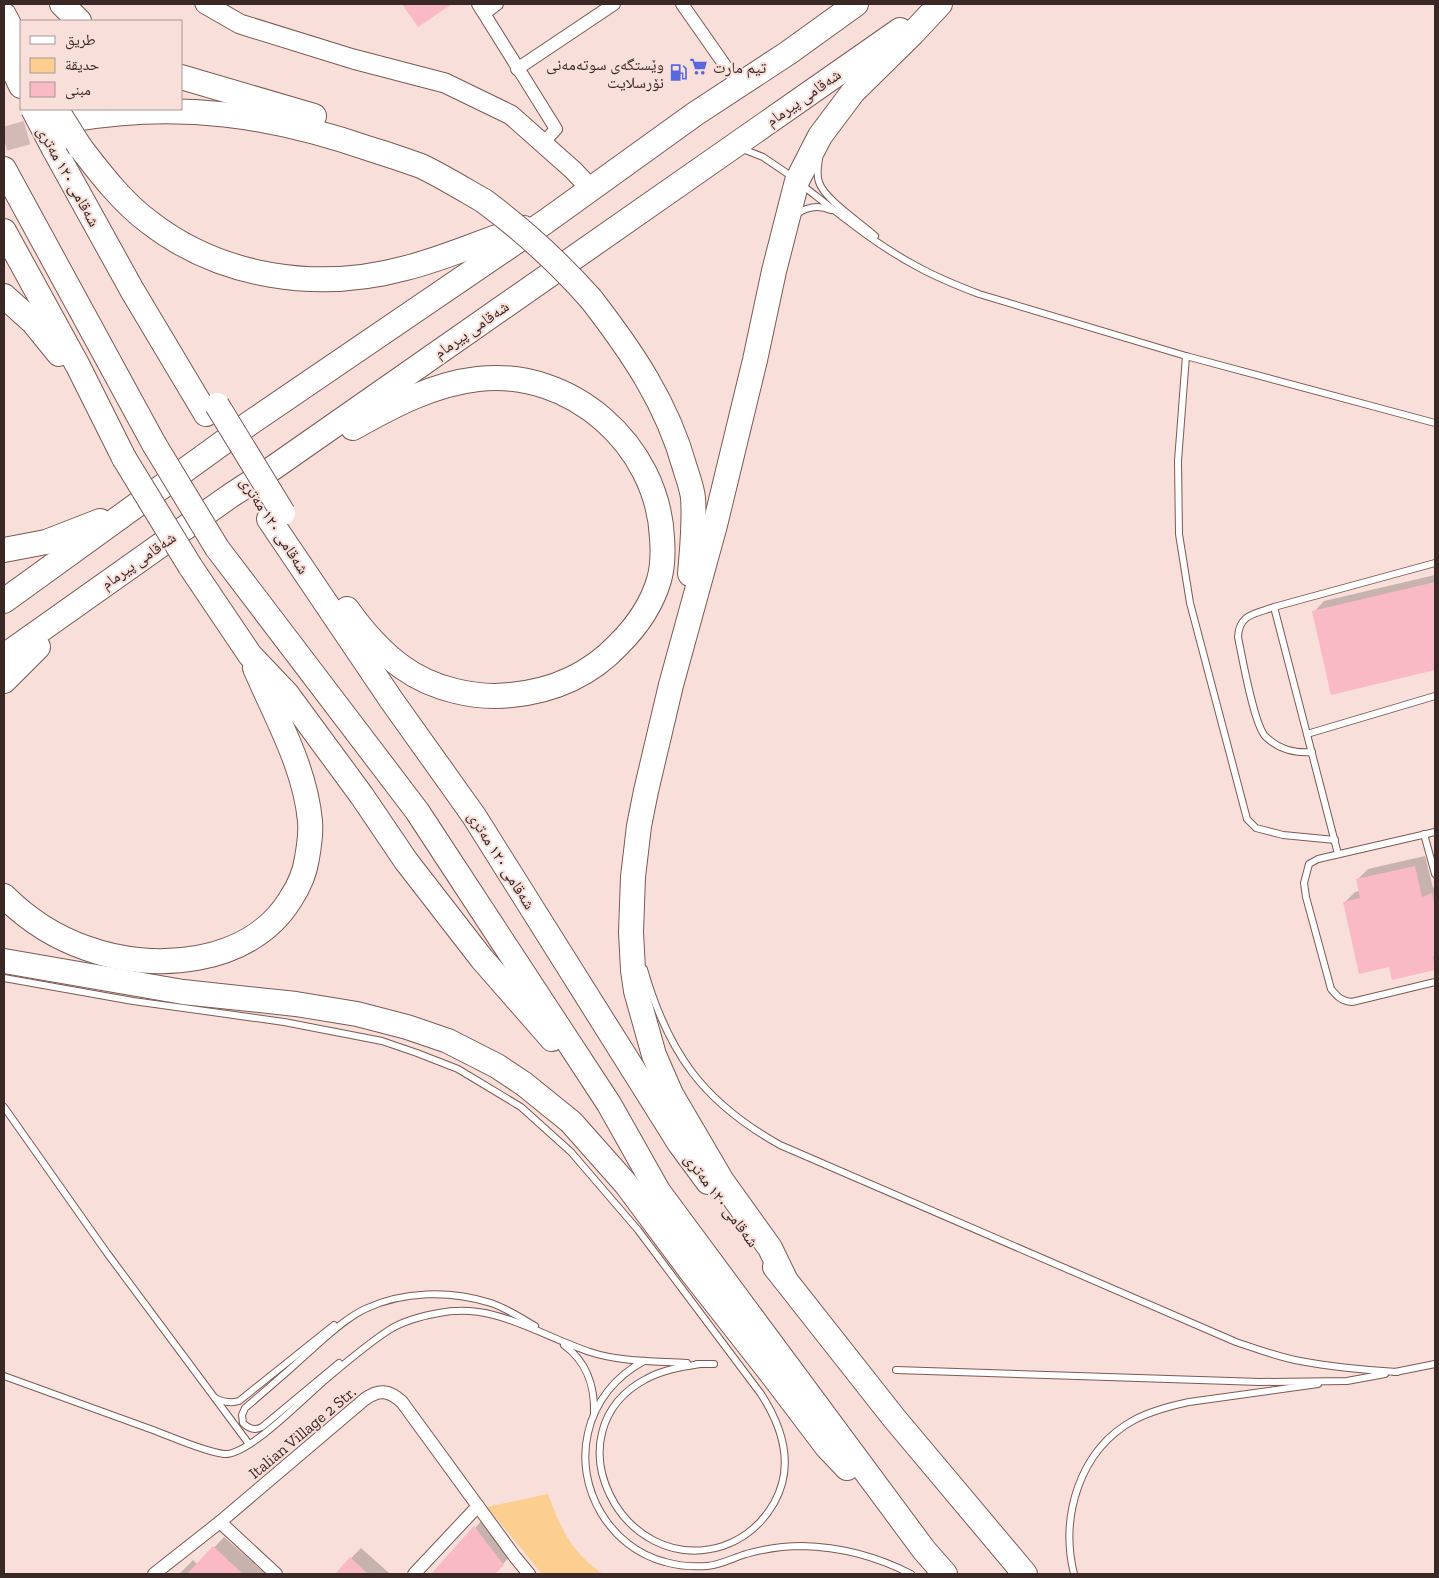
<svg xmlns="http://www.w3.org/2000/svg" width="1439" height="1578" font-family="'Zilla Slab','Noto Naskh Arabic',serif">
<rect width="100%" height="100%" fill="#f9dfda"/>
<path fill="#fccf90" d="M548,1494C561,1529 571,1552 603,1574H542L487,1507Z"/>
<g fill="#0003">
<polygon points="1435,575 1435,668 1332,694 1314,612 1324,601"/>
<polygon points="1425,856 1433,888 1435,886 1435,969 1393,979 1390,966 1344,903 1355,892 1360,891 1357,880 1368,869"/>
<polygon points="484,1518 512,1554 494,1574 433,1574"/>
<polygon points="224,1537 266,1574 179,1574 193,1560 198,1565"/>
<polygon points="361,1548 389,1573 388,1574 336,1574"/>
</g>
<g fill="#f9b9c5">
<polygon points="402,4 452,4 418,27"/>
<polygon points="1435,582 1435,670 1331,695 1312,611"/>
<polygon points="1415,866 1422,897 1432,893 1435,906 1435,956 1433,956 1435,970 1392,980 1389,967 1359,974 1343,902 1360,898 1356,879"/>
<polygon points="474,1526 504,1565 495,1574 431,1574"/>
<polygon points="213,1546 243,1574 187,1574"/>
<polygon points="350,1557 368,1574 335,1574"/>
</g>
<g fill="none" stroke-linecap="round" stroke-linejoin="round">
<polyline stroke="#d3bab6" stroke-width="24" stroke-dasharray="24 12" stroke-linecap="butt" points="4,139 62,123"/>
<defs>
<g id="lane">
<polyline points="740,148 763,157 794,178"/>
<path d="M819,159C818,166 816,174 819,182C824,199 861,223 875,236"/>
<path d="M802,185C839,214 876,245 918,267C938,278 958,286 979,294L1186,356L1435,423"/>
<path d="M797,214C808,206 819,205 831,210"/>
<polyline points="1186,356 1178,461 1179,534 1190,603 1247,819 1256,828 1283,835 1335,840"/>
<path d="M1274,607C1255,614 1239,614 1238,637C1242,656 1254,726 1266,737C1280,750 1294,753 1312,752"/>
<polyline points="1307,734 1435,696"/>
<path d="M1435,832L1318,859L1309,864L1304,883L1306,897L1331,989C1337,996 1341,1001 1352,1002L1435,982"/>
<polyline points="1424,834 1435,874"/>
<polyline points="1338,854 1274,607 1435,563"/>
<path d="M644,969C668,1053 703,1102 780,1145L1236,1342C1257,1349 1278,1357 1300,1361C1332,1367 1365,1370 1397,1372"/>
<path d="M4,978L133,1001L284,1022L382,1041L417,1053L458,1069L521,1107L571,1152L638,1230L761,1394C783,1428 795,1466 774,1503C762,1524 746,1538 723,1546C621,1578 548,1431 646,1379C662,1370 681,1367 700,1364"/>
<polyline points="4,1107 107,1253 249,1444"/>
<path d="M564,1345C586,1361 595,1386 594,1413"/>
<path d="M644,1361C616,1376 595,1401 588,1433C575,1488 610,1548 665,1562C679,1566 693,1567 707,1566C720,1565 733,1558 746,1554C764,1549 784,1546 802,1546C842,1547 876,1556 911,1574"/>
<path d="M339,1363L262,1427C255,1431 249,1429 243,1423L242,1415L245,1408C270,1387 295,1365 319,1343C333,1331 348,1317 365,1309C403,1291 450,1290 491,1303C506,1308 521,1318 535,1326"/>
<polyline points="697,1364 714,1364"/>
<polyline points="896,1370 1260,1382 1347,1381 1385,1374"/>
<polyline points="1395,1372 1435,1364"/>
<path d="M4,1376C53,1394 103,1412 153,1430C172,1437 205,1452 224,1454C248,1456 304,1398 324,1381C344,1364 366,1345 389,1330C403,1321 422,1316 439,1313C495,1302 538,1335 590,1352C620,1362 655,1361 687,1363"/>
<path d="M215,1398C223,1402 230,1404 239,1401L334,1325"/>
<path d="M1074,1574C1060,1517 1079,1450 1134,1420C1151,1411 1170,1406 1189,1402L1318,1384"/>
</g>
<g id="street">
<polyline points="478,4 556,129 543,143"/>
<polyline points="682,4 738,84"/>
<polyline points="485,13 497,4"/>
<polyline points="517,69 614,4"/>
<polyline points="220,1522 276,1574"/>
<path d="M154,1574L220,1522L365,1399C379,1389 389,1390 402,1402L515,1557L529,1574"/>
<polyline points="414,1574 478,1506"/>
</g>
<polyline id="secondary" points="205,4 240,24 353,59 445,83 511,115 573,170 591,189"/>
<g id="highway">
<polyline points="62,4 79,21"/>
<polyline points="4,15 21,47"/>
<polyline points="4,50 21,86"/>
<polyline points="181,77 314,116"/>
<path d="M76,119C179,101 272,115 370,149C387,154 404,160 421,166C442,176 463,189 484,201"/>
<path d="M80,147C100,173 122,202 149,222C221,278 318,292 406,268C446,258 484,240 524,228"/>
<polyline points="54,149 132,290 206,414"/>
<polyline points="4,169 154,444"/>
<polyline points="4,231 78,366 124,458"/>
<polyline points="4,296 33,322 59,354"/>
<path d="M591,299C632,352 667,403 685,468C688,478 692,488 693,498C695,523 692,549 690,574"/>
<polyline points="269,519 392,701 474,816 680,1144 708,1182"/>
<polyline points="217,548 417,811 609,1104 658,1191 924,1550 945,1574"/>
<polyline points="4,550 46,542 100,521"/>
<polyline points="190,566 250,655 287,694 362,796 406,861 482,959 552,1039"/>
<polyline points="4,601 250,423 545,222 695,114 788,53 856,4"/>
<path d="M347,609C362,630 381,652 402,667C432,689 475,699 511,695C553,691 590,675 619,644C637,626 652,604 659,580C663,566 663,551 662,538C658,445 571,368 478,379C433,384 392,406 353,428"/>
<polyline points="4,656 230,496 273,468 900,30"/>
<polyline points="4,681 38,647"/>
<path d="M4,896C27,919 54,937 86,948C153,973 250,965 290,900C298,888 305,873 307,858C309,847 311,832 310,821C305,767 276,717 255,668"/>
<polyline points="4,961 183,992 296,1004 357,1014 407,1027 448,1041 497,1066 524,1084 571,1122 626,1184 690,1270 774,1377 827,1447 847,1468"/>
<polyline points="775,1267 894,1418 1025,1574"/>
<polyline points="785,1279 770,1248 722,1181 671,1094 654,1055 636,991 633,970 631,932 633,877 639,826 646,791 671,685 715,525 755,360 774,271 797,181 820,136 853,92 912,34 940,4"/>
</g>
</defs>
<use href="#lane" stroke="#7d5953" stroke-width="8"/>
<use href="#street" stroke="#7d5953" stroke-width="14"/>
<use href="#secondary" stroke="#7d5953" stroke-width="21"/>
<use href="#highway" stroke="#7d5953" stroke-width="26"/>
<use href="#lane" stroke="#fff" stroke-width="6"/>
<use href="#street" stroke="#fff" stroke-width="12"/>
<use href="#secondary" stroke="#fff" stroke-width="19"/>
<use href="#highway" stroke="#fff" stroke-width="24"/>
<defs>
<g id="highway-bridge">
<polyline points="33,109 54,149"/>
<polyline points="56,109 80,147"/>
<path d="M484,201C523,230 559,263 591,299"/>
<polyline points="217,405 283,513"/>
<polyline points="154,444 217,548"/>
<polyline points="124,458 190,566"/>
</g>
</defs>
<use href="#highway-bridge" stroke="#7d5953" stroke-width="26" stroke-linecap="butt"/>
<use href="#highway-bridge" stroke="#fff" stroke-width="24"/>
</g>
<defs>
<symbol id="supermarket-bare" viewBox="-9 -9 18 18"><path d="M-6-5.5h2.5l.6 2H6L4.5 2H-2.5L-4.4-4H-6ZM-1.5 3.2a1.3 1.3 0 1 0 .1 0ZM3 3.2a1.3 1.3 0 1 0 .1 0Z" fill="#5a68df" stroke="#f9dfda" stroke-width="2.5" paint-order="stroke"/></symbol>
<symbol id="fuel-bare" viewBox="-9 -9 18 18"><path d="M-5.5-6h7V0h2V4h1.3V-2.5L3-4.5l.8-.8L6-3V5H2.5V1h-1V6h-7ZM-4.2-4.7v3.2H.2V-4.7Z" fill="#5a68df" stroke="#f9dfda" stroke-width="2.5" paint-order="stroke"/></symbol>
</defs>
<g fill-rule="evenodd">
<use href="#supermarket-bare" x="686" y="54" width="25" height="25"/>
<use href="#fuel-bare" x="666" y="60" width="25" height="25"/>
</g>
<g text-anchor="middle" stroke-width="4" stroke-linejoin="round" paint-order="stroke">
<g font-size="16" fill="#392826" stroke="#f9dfda" text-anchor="end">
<text x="664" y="70">وێستگەی سوتەمەنی<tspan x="664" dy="18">نۆرسلایت</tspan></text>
<text x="713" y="73" text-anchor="start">تيم مارت</text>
</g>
<g font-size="16" fill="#392826" stroke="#f9dfda">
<text transform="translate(803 97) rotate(-35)" y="6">شەقامی پیرمام</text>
<text transform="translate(69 176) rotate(61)" y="6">شەقامی ١٢٠ مەتری</text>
<text transform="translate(471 329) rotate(-35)" y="6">شەقامی پیرمام</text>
<text transform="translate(275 525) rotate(57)" y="6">شەقامی ١٢٠ مەتری</text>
<text transform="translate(138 560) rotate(-35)" y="6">شەقامی پیرمام</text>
<text transform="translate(502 860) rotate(58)" y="6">شەقامی ١٢٠ مەتری</text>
<text transform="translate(722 1200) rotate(53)" y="6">شەقامی ١٢٠ مەتری</text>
<text transform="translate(302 1432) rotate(-40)" y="6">Italian Village 2 Str.</text>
</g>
</g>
<rect width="1439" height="1578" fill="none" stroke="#392826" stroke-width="10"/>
<rect x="20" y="20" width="162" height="90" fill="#f9dfda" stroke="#ac9692"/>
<rect x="30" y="36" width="25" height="8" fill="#ffffff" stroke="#ac9692"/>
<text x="65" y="45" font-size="15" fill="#392826">طريق</text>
<rect x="30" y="58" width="25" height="15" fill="#fccf90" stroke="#ac9692"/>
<text x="65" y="70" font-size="15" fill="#392826">حديقة</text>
<rect x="30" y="82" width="25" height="15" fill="#f9b9c5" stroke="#ac9692"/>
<text x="65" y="95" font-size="15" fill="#392826">مبنى</text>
</svg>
